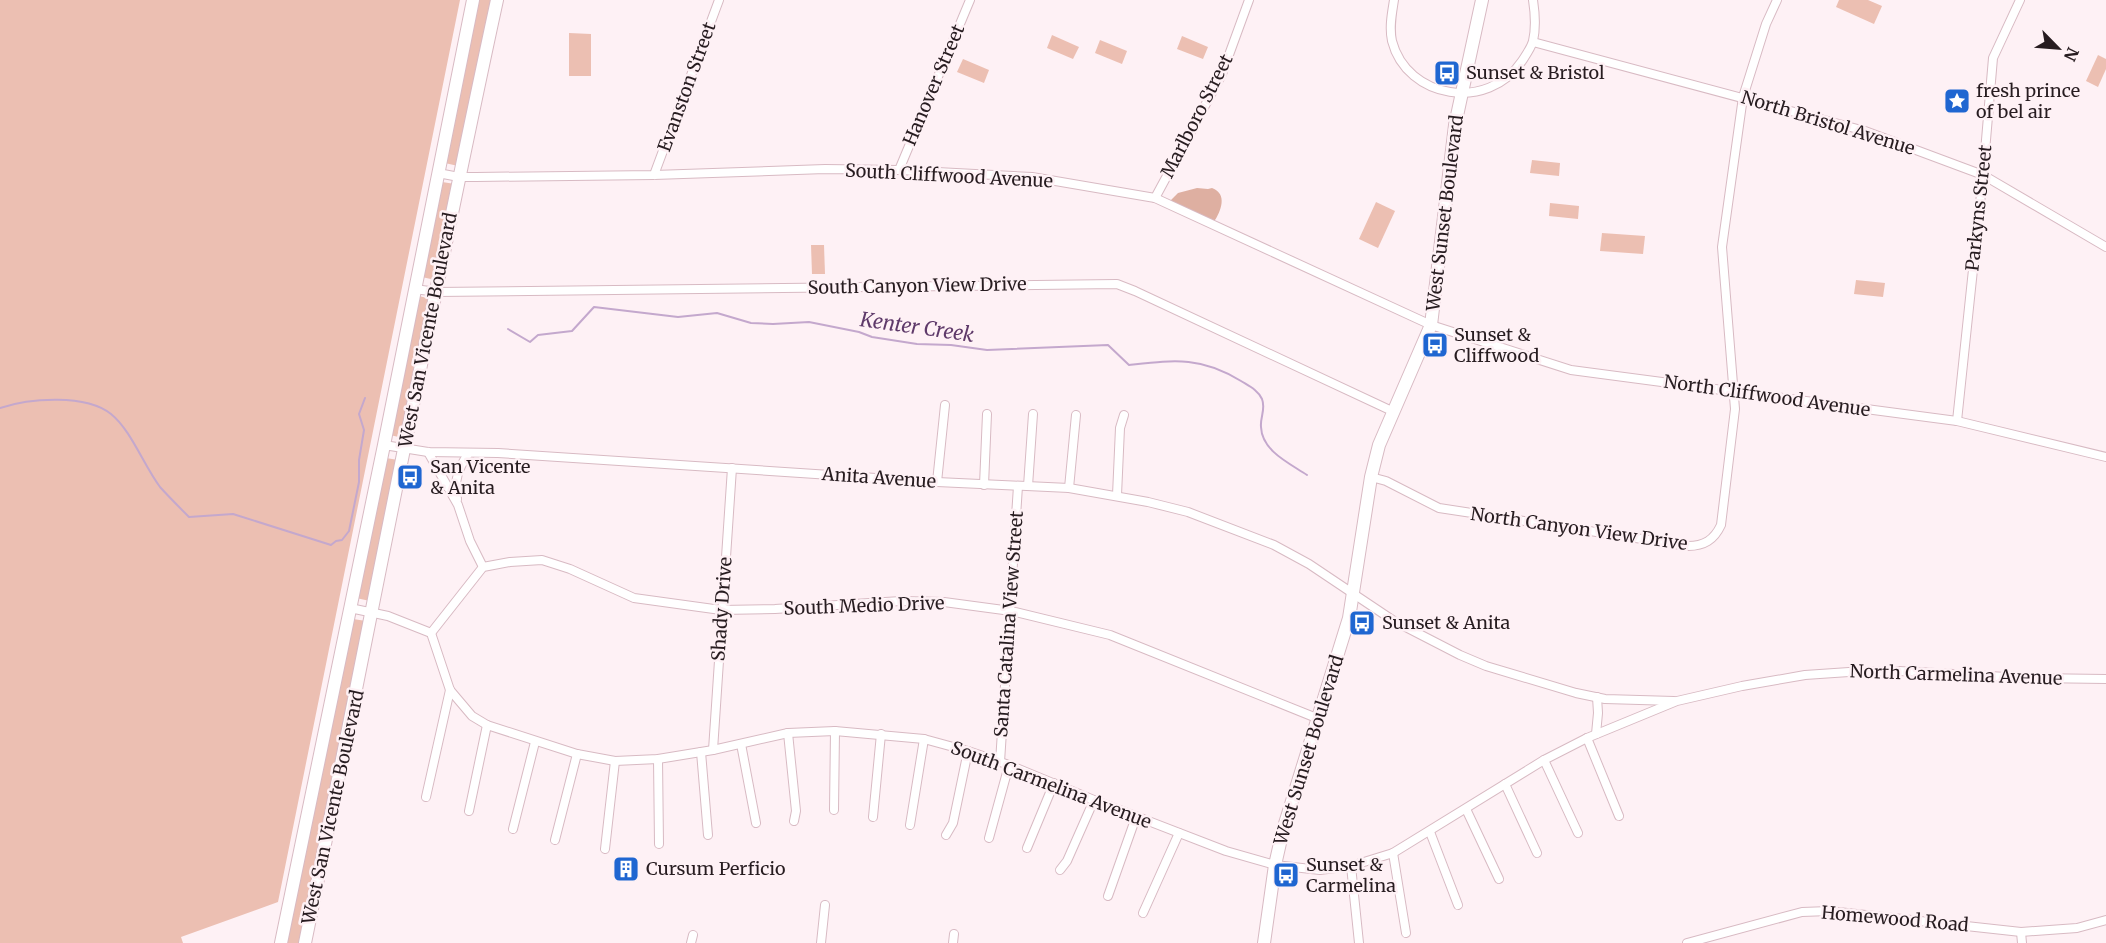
<svg xmlns="http://www.w3.org/2000/svg" width="2106" height="943" font-family="Merriweather,serif">
<rect width="100%" height="100%" fill="#fef1f5"/>
<g fill="#ecbfb2">
<polygon points="0,0 460,0 278,902 181,937 183,943 0,943"/>
<polygon points="479,0 493,0 458,166 445,163"/>
<polygon points="1839,0 1868,0 1882,6 1874,24 1836,7"/>
<polygon points="569,33 591,34 591,76 569,76"/>
<polygon points="1052,35 1079,47 1073,59 1047,48"/>
<polygon points="1182,36 1208,47 1203,59 1177,49"/>
<polygon points="1100,40 1127,51 1122,64 1095,53"/>
<polygon points="2098,55 2106,59 2106,69 2098,87 2086,81"/>
<polygon points="963,59 989,70 984,83 957,72"/>
<polygon points="1532,160 1560,163 1559,176 1530,173"/>
<polygon points="442,182 455,184 435,280 422,277"/>
<polygon points="1376,202 1395,211 1378,248 1359,239"/>
<polygon points="1550,203 1579,206 1578,219 1549,216"/>
<polygon points="1602,233 1645,236 1643,254 1600,251"/>
<polygon points="811,245 824,245 825,274 812,274"/>
<polygon points="1856,280 1885,283 1883,297 1854,294"/>
<polygon points="419,296 431,299 403,438 390,435"/>
<polygon points="386,458 398,460 370,601 356,598"/>
<polygon points="353,619 366,621 300,943 286,943"/>
</g>
<path fill="#deafa1" d="M1197,188L1208,189L1212,188C1228,194 1221,211 1214,222L1169,202L1178,193Z"/>
<g fill="none" stroke-linecap="round" stroke-linejoin="round">
<g stroke="#c4a8cd" stroke-width="2">
<path d="M508,329L530,342L538,335L572,331L594,307L678,317L717,313L751,323L773,324L809,322L859,332L872,337L917,344L951,345L987,350L1108,345L1129,365C1174,360 1201,356 1241,381C1249,386 1258,390 1262,399C1266,409 1260,417 1261,427C1262,451 1289,463 1307,475"/>
<path d="M0,408C30,398 86,394 111,414C131,430 144,466 160,487C169,497 179,507 189,517L233,514L331,545L336,541L342,540L349,531L359,482V460L364,430L359,414L365,398"/>
</g>
<defs>
<g id="street">
<path d="M1394,0C1392,13 1389,27 1392,41C1407,99 1488,112 1522,61C1526,55 1531,48 1533,41C1536,28 1535,13 1533,0"/>
<polyline points="1533,42 1865,131 1983,175 2106,247"/>
<polyline points="899,170 970,0"/>
<polyline points="438,173 459,177 476,177 654,175 825,169 899,170 1032,177 1155,198 1431,325 1571,370 1957,421 2106,457"/>
<polyline points="654,175 719,0"/>
<polyline points="1155,198 1222,74 1249,0"/>
<polyline points="415,289 436,292 1117,284 1135,291 1392,411"/>
<polyline points="1957,421 1983,175 1993,58 2020,0"/>
<polyline points="384,445 428,452 498,453 937,482 1069,488 1148,502 1188,512 1274,545 1309,564 1394,621 1460,655 1486,666 1576,693 1605,699 1674,701"/>
<polyline points="428,452 458,505 470,541 483,567"/>
<path d="M1371,477L1386,481L1439,508L1688,546C1704,546 1714,540 1721,525L1735,409L1722,247L1743,97L1766,24L1777,0"/>
<polyline points="937,482 945,405"/>
<polyline points="984,485 987,414"/>
<polyline points="1028,486 1033,414"/>
<polyline points="1069,488 1076,415"/>
<polyline points="1117,495 1120,428 1124,415"/>
<path d="M457,499C454,480 458,469 468,454"/>
<polyline points="350,608 388,616 431,633 450,690 472,716 487,725 577,754 615,761 658,759 713,750 788,733 835,731 924,739 968,751 1009,765 1094,800 1226,851 1275,865 1320,870 1351,866 1393,853 1544,760 1587,738 1677,701 1742,686 1805,675 1849,672 1899,671 2025,678 2106,679"/>
<polyline points="431,633 483,567 510,562 542,560 570,569 634,598 721,610 775,609 901,601 944,602 1011,611 1110,635 1319,719"/>
<polyline points="788,733 796,811 794,821"/>
<polyline points="1596,734 1598,713 1597,697"/>
<polyline points="1587,738 1619,816"/>
<polyline points="741,744 756,823"/>
<polyline points="713,750 732,468"/>
<polyline points="701,752 708,835"/>
<polyline points="658,759 659,844"/>
<polyline points="1544,760 1578,833"/>
<polyline points="1000,762 1018,486"/>
<polyline points="1505,784 1537,853"/>
<polyline points="426,797 450,690"/>
<polyline points="1466,809 1499,879"/>
<polyline points="834,810 835,731"/>
<polyline points="469,811 487,725"/>
<polyline points="873,817 881,734"/>
<polyline points="910,825 924,739"/>
<polyline points="513,829 535,742"/>
<polyline points="1430,832 1458,905"/>
<polyline points="946,835 953,823 968,751"/>
<polyline points="989,838 1009,765"/>
<polyline points="555,840 577,754"/>
<polyline points="1027,848 1054,783"/>
<polyline points="605,849 615,761"/>
<polyline points="1393,853 1406,933"/>
<polyline points="1351,866 1359,943"/>
<polyline points="1060,870 1067,861 1094,800"/>
<polyline points="1108,896 1136,817"/>
<polyline points="1143,913 1179,833"/>
<polyline points="2021,932 2022,943"/>
<polyline points="691,943 693,935"/>
<polyline points="821,943 825,905"/>
<polyline points="953,943 954,934"/>
<polyline points="1687,943 1802,912 1829,911 2021,932 2077,928 2106,920"/>
</g>
<g id="secondary">
<polyline points="281,943 384,445 473,0"/>
<path d="M305,943C369,629 429,313 497,0"/>
<polyline points="1264,943 1275,865 1283,830 1349,618 1371,477 1379,445 1431,325 1455,125 1482,0"/>
</g>
</defs>
<use href="#street" stroke="#d8bac3" stroke-width="10"/>
<use href="#secondary" stroke="#d8bac3" stroke-width="14"/>
<use href="#street" stroke="#fff" stroke-width="8"/>
<use href="#secondary" stroke="#fff" stroke-width="12"/>
</g>
<defs>
<symbol id="bus-square" viewBox="-11 -11 22 22"><rect x="-9" y="-9" width="18" height="18" rx="4" fill="#1f66d1" stroke="#fef1f5"/><path d="M-5-6H5V4H4V6H2V4H-2V6H-4V4H-5ZM-3.5-4V0h7V-4ZM-3.5 1.2v1.5H-2V1.2ZM2 1.2v1.5H3.5V1.2Z" fill="#fff"/></symbol>
<symbol id="sight-square" viewBox="-11 -11 22 22"><rect x="-9" y="-9" width="18" height="18" rx="4" fill="#1f66d1" stroke="#fef1f5"/><path d="M0-6L1.8-2.2L6-1.7L2.9 1.2L3.7 5.4L0 3.3L-3.7 5.4L-2.9 1.2L-6-1.7L-1.8-2.2Z" fill="#fff"/></symbol>
<symbol id="building-square" viewBox="-11 -11 22 22"><rect x="-9" y="-9" width="18" height="18" rx="4" fill="#1f66d1" stroke="#fef1f5"/><path d="M-4-6H4V6H1V3H-1V6H-4ZM-2.5-4.3h1.7v1.8h-1.7ZM.8-4.3h1.7v1.8H.8ZM-2.5-1h1.7V.8h-1.7ZM.8-1h1.7V.8H.8Z" fill="#fff"/></symbol>
</defs>
<g fill-rule="evenodd">
<use href="#bus-square" x="1432" y="58" width="30" height="30"/>
<use href="#sight-square" x="1942" y="86" width="30" height="30"/>
<use href="#bus-square" x="1420" y="330" width="30" height="30"/>
<use href="#bus-square" x="395" y="462" width="30" height="30"/>
<use href="#bus-square" x="1347" y="608" width="30" height="30"/>
<use href="#building-square" x="611" y="854" width="30" height="30"/>
<use href="#bus-square" x="1271" y="860" width="30" height="30"/>
</g>
<g text-anchor="middle" stroke-width="5" stroke-linejoin="round" paint-order="stroke">
<g font-size="18" fill="#271c20" stroke="#fef1f5" text-anchor="start">
<text x="1466" y="79">Sunset &amp; Bristol</text>
<text x="1976" y="97">fresh prince<tspan x="1976" dy="21">of bel air</tspan></text>
<text x="1454" y="341">Sunset &amp;<tspan x="1454" dy="21">Cliffwood</tspan></text>
<text x="430" y="473">San Vicente<tspan x="430" dy="21">&amp; Anita</tspan></text>
<text x="1382" y="629">Sunset &amp; Anita</text>
<text x="1306" y="871">Sunset &amp;<tspan x="1306" dy="21">Carmelina</tspan></text>
<text x="646" y="875">Cursum Perficio</text>
</g>
<g font-size="18" fill="#271c20" stroke="#fef1f5">
<text transform="translate(934 85) rotate(-67)" y="6">Hanover Street</text>
<text transform="translate(687 87) rotate(-70)" y="6">Evanston Street</text>
<text transform="translate(1197 116) rotate(-63)" y="6">Marlboro Street</text>
<text transform="translate(1828 123) rotate(17)" y="6">North Bristol Avenue</text>
<text transform="translate(949 176) rotate(3)" y="6">South Cliffwood Avenue</text>
<text transform="translate(1979 208) rotate(-84)" y="6">Parkyns Street</text>
<text transform="translate(1445 213) rotate(-83)" y="6">West Sunset Boulevard</text>
<text transform="translate(917 286) rotate(-1)" y="6">South Canyon View Drive</text>
<text transform="translate(428 330) rotate(-79)" y="6">West San Vicente Boulevard</text>
<text transform="translate(1767 396) rotate(8)" y="6">North Cliffwood Avenue</text>
<text transform="translate(879 478) rotate(4)" y="6">Anita Avenue</text>
<text transform="translate(1579 529) rotate(8)" y="6">North Canyon View Drive</text>
<text transform="translate(864 606) rotate(-2)" y="6">South Medio Drive</text>
<text transform="translate(722 609) rotate(-86)" y="6">Shady Drive</text>
<text transform="translate(1009 624) rotate(-86)" y="6">Santa Catalina View Street</text>
<text transform="translate(1956 675) rotate(2)" y="6">North Carmelina Avenue</text>
<text transform="translate(1309 750) rotate(-73)" y="6">West Sunset Boulevard</text>
<text transform="translate(1051 785) rotate(21)" y="6">South Carmelina Avenue</text>
<text transform="translate(333 807) rotate(-78)" y="6">West San Vicente Boulevard</text>
<text transform="translate(1895 919) rotate(5)" y="6">Homewood Road</text>
</g>
<g font-size="20" font-style="italic" fill="#5f3a6a" stroke="#fef1f5">
<text transform="translate(917 327) rotate(8)" y="7">Kenter Creek</text>
</g>
</g>
<g transform="translate(2058 48) rotate(115)" stroke="#fef1f5" stroke-width="4.5" paint-order="stroke">
<path d="M0-4.5L10 22L0 15L-10 22Z" fill="#271c20"/>
<text y="-9" font-size="16" font-weight="bold" text-anchor="middle" fill="#271c20">N</text>
</g>
</svg>
